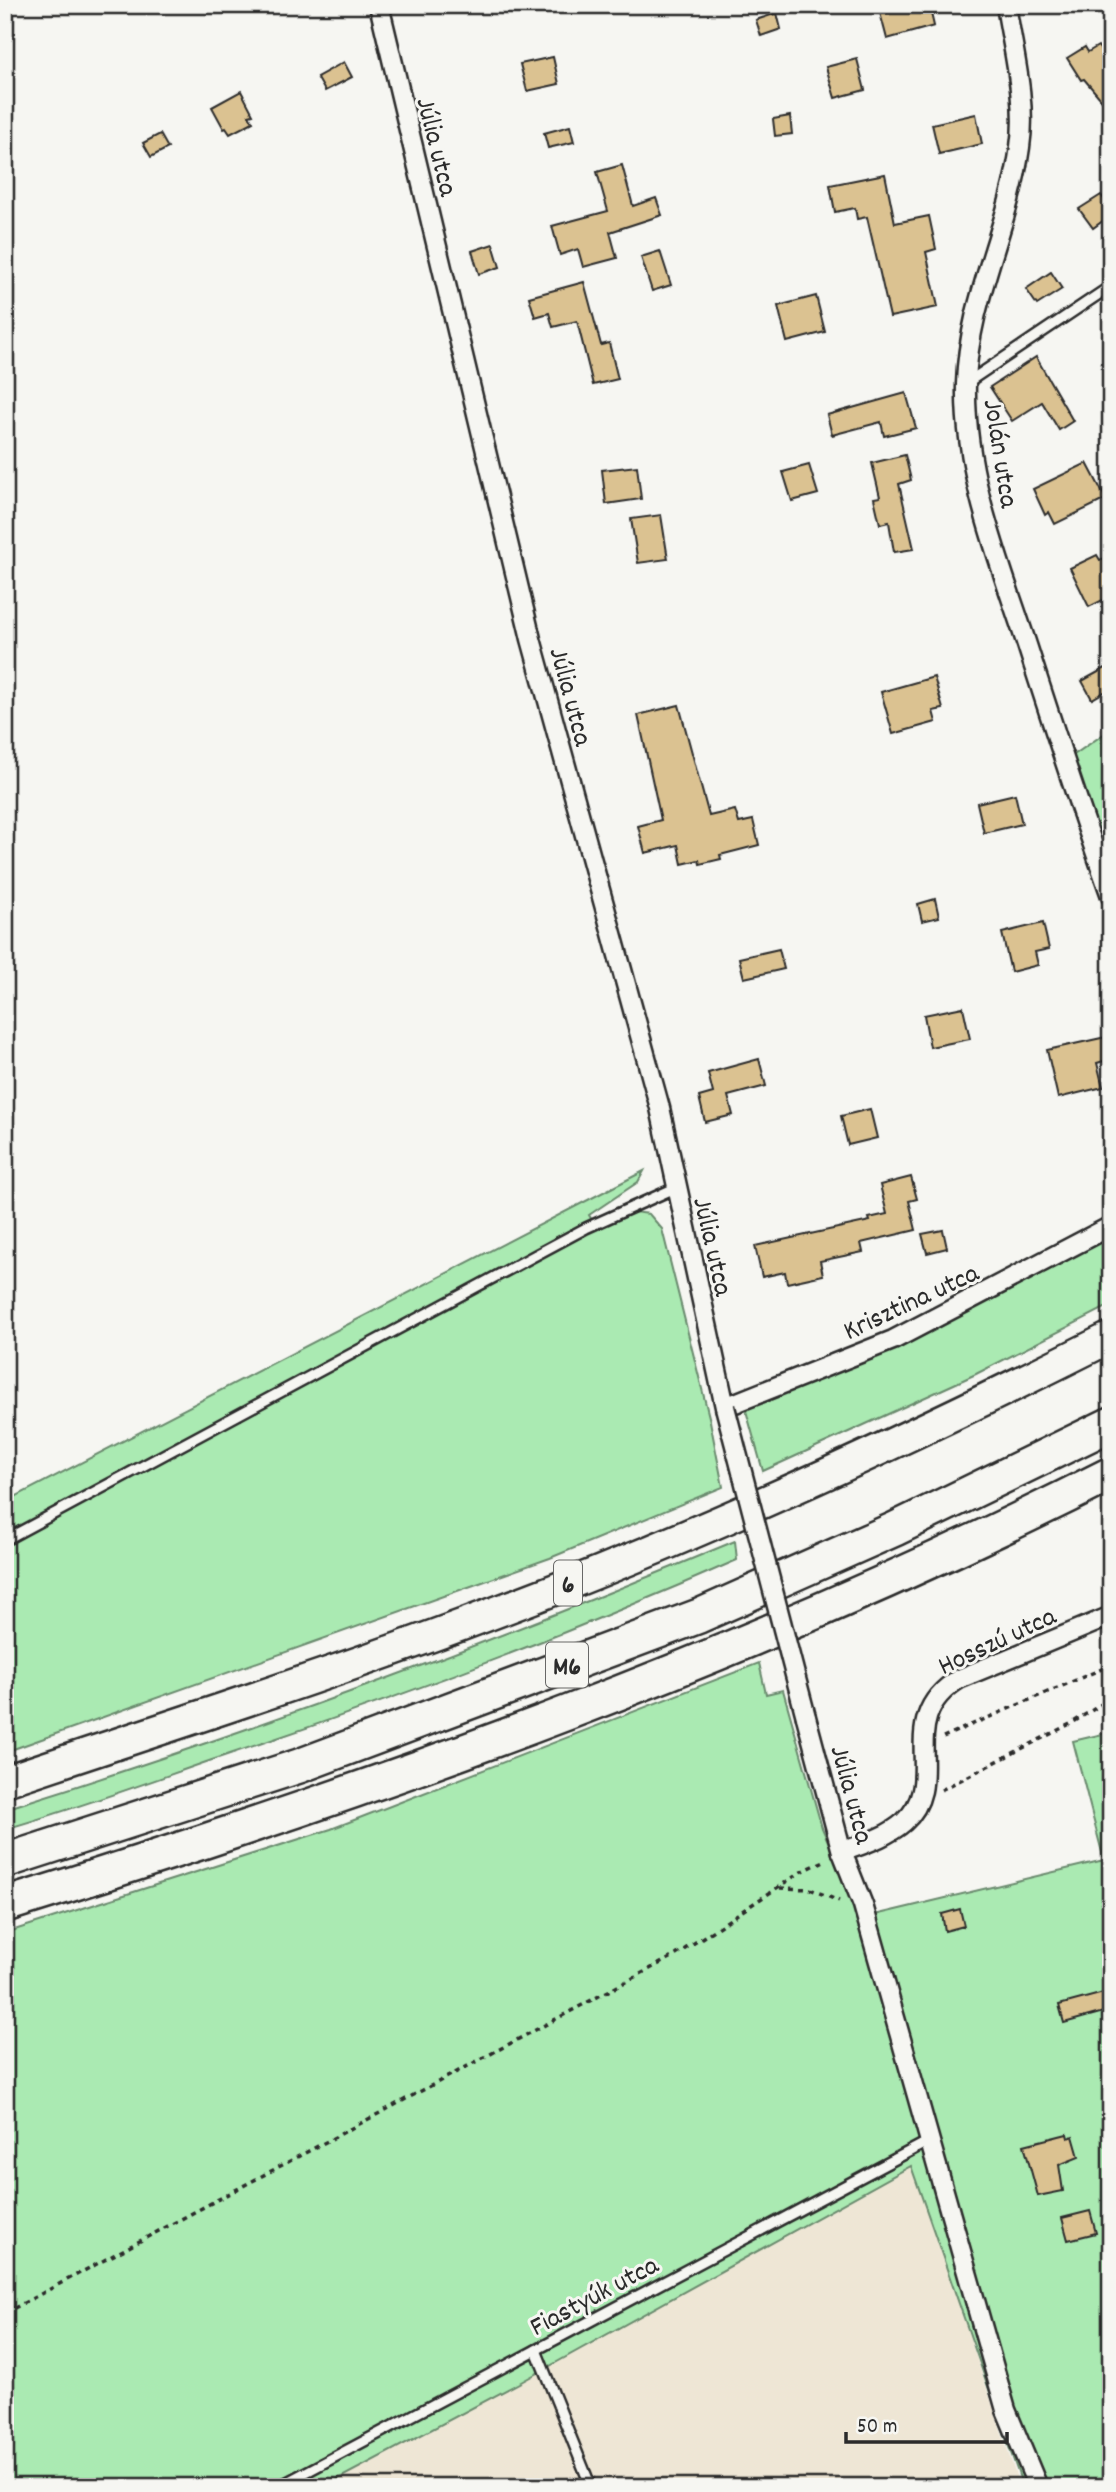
<svg xmlns="http://www.w3.org/2000/svg" width="1116" height="2492" font-family="Dekko,sans-serif">
<rect width="100%" height="100%" fill="#f6f6f2"/>
<filter id="ink" filterUnits="userSpaceOnUse"><feTurbulence type="fractalNoise" baseFrequency=".0143" numOctaves="2"/><feDisplacementMap in="SourceGraphic" scale="14" xChannelSelector="R" yChannelSelector="G"/><feConvolveMatrix kernelMatrix="1 2 1 2 8 2 1 2 1" color-interpolation-filters="sRGB"/></filter>
<g filter="url(#ink)">
<polygon fill="#eee6d5" points="912,2166 1020,2487 323,2487 521,2382"/>
<g fill="#aaeab2" stroke="#6a8a6e" stroke-width="2">
<polygon points="1111,729 1111,843 1100,850 1071,757"/>
<polygon points="644,1171 638,1182 589,1215 596,1227 634,1212 649,1214 662,1229 710,1421 723,1487 550,1558 5,1752 5,1502"/>
<polygon points="1111,1226 1111,1305 976,1374 763,1471 745,1407"/>
<path d="M735,1541L737,1560C565,1636 390,1701 212,1760C143,1784 75,1809 5,1829V1809C252,1732 496,1641 735,1541Z"/>
<polygon points="759,1663 766,1694 783,1690 822,1828 862,1918 1104,1860 1073,1741 1111,1732 1111,2487 1023,2487 911,2166 521,2382 323,2487 5,2487 5,1933 331,1829"/>
</g>
<g fill="#dbc291" stroke="#2b2b2b" stroke-width="2">
<polygon points="878,5 929,5 934,26 887,39"/>
<polygon points="777,13 781,29 761,36 756,20"/>
<polygon points="1098,46 1111,66 1111,111 1084,79 1081,80 1067,58 1085,47 1088,52"/>
<polygon points="553,57 559,84 527,91 520,64"/>
<polygon points="857,59 865,90 835,98 826,67"/>
<polygon points="344,62 352,77 325,91 317,77"/>
<polygon points="241,91 253,114 249,115 253,122 230,134 226,128 224,129 212,107"/>
<polygon points="976,114 982,144 939,154 932,124"/>
<polygon points="790,116 792,134 775,136 773,119"/>
<polygon points="570,126 574,142 548,148 544,133"/>
<polygon points="160,134 168,148 151,157 143,143"/>
<polygon points="622,165 633,206 656,198 662,215 610,232 617,258 583,267 578,249 560,255 552,226 608,211 597,172"/>
<polygon points="885,174 895,223 929,216 936,249 926,252 938,307 890,317 867,217 857,219 855,208 835,212 830,185"/>
<polygon points="1101,195 1111,209 1111,215 1093,228 1079,209"/>
<polygon points="493,244 500,267 479,274 472,251"/>
<polygon points="660,251 671,285 652,291 641,257"/>
<polygon points="1051,272 1062,289 1037,305 1026,289"/>
<polygon points="584,282 601,345 609,343 618,379 593,385 577,321 553,327 549,313 535,317 529,297"/>
<polygon points="816,296 825,332 787,342 778,306"/>
<polygon points="1036,357 1073,421 1059,430 1042,402 1012,421 990,387"/>
<polygon points="906,393 916,428 884,436 881,422 832,435 827,415"/>
<polygon points="905,455 911,480 899,484 914,549 894,552 889,522 880,524 874,498 880,497 872,463"/>
<polygon points="1087,463 1106,499 1055,524 1049,512 1045,515 1033,489"/>
<polygon points="809,465 818,494 792,501 783,472"/>
<polygon points="637,466 641,499 606,504 602,470"/>
<polygon points="661,515 668,559 638,563 631,519"/>
<polygon points="1097,555 1100,560 1111,555 1111,596 1089,607 1070,568"/>
<polygon points="1111,665 1111,688 1092,699 1082,681"/>
<polygon points="934,677 943,709 933,711 936,722 893,734 881,692"/>
<polygon points="679,705 709,816 735,810 739,823 753,820 759,845 720,855 721,859 700,864 699,860 682,864 678,845 645,853 638,826 661,820 638,715"/>
<polygon points="1015,794 1022,824 984,833 977,803"/>
<polygon points="935,899 939,917 922,921 918,904"/>
<polygon points="1043,923 1049,949 1035,952 1038,965 1011,972 1002,933"/>
<polygon points="779,949 784,969 744,978 739,958"/>
<polygon points="963,1007 970,1039 930,1047 924,1015"/>
<polygon points="1106,1037 1111,1059 1097,1063 1103,1087 1058,1098 1047,1050"/>
<polygon points="759,1059 766,1086 728,1096 733,1115 705,1122 699,1097 713,1093 708,1073"/>
<polygon points="870,1109 877,1138 848,1145 841,1116"/>
<polygon points="911,1177 917,1199 909,1201 916,1230 861,1243 863,1252 820,1261 823,1275 787,1283 785,1272 762,1277 755,1246 870,1221 869,1218 887,1214 880,1185"/>
<polygon points="943,1230 947,1248 927,1253 922,1234"/>
<polygon points="960,1909 964,1926 945,1931 942,1914"/>
<polygon points="1111,1991 1111,2010 1064,2023 1059,2005"/>
<polygon points="1067,2134 1068,2138 1073,2136 1079,2157 1059,2165 1063,2191 1038,2196 1024,2145"/>
<polygon points="1090,2211 1096,2233 1068,2240 1062,2218"/>
</g>
<g fill="none" stroke-linecap="round" stroke-linejoin="round">
<defs>
<g id="lane">
<polyline points="968,382 1111,286"/>
<polyline points="5,1540 586,1228 675,1188"/>
<polyline points="536,2350 591,2487"/>
<polyline points="278,2487 929,2141"/>
</g>
<g id="street">
<polyline points="379,5 531,639 660,1108 725,1407 893,1340 1111,1226"/>
<path d="M1006,5C1013,50 1027,102 1020,147C1009,228 968,301 966,384C964,475 999,560 1027,645C1054,729 1081,813 1111,896"/>
<polyline points="806,1717 842,1852 863,1905 1006,2410 1038,2487"/>
<path d="M842,1852C863,1844 887,1837 904,1822C950,1780 892,1720 959,1679L1111,1616"/>
</g>
<path id="primary" d="M5,1781C172,1725 340,1672 504,1609C711,1531 913,1437 1111,1337"/>
<g id="highway">
<polyline points="5,1861 299,1766 699,1616 895,1529 1111,1424"/>
<path d="M5,1905C383,1788 758,1653 1111,1474"/>
</g>
</defs>
<use href="#lane" stroke="#2b2b2b" stroke-width="14"/>
<use href="#street" stroke="#2b2b2b" stroke-width="23"/>
<use href="#primary" stroke="#2b2b2b" stroke-width="35"/>
<use href="#highway" stroke="#2b2b2b" stroke-width="38"/>
<g stroke="#2b2b2b" stroke-width="3.5" stroke-dasharray="5 5" stroke-linecap="butt">
<polyline points="943,1737 1111,1665"/>
<polyline points="941,1790 1072,1723 1111,1698"/>
<polyline points="780,1888 810,1889 839,1901"/>
<polyline points="5,2313 676,1955 801,1872 824,1861"/>
</g>
<use href="#lane" stroke="#f6f6f2" stroke-width="9"/>
<use href="#street" stroke="#f6f6f2" stroke-width="18"/>
<use href="#primary" stroke="#f6f6f2" stroke-width="30"/>
<use href="#highway" stroke="#f6f6f2" stroke-width="33"/>
<defs>
<polyline id="street-bridge" points="725,1407 806,1717"/>
</defs>
<use href="#street-bridge" stroke="#2b2b2b" stroke-width="23" stroke-linecap="butt"/>
<use href="#street-bridge" stroke="#f6f6f2" stroke-width="18"/>
</g>
</g>
<g text-anchor="middle" stroke-width="6" stroke-linejoin="round" paint-order="stroke">
<g fill="#f6f6f2" stroke="#686867" stroke-width="2">
<rect x="554" y="1560.5" width="28" height="45" rx="5"/>
<rect x="546" y="1642.5" width="42" height="45" rx="5"/>
</g>
<g font-size="26" font-weight="bold" fill="#2b2b2b">
<text x="568" y="1592">6</text>
<text x="567" y="1674">M6</text>
</g>
<g font-size="28" fill="#2b2b2b" stroke="#f6f6f2">
<text transform="translate(439 146) rotate(76)" y="10">Júlia utca</text>
<text transform="translate(1003 453) rotate(81)" y="10">Jolán utca</text>
<text transform="translate(573 696) rotate(75)" y="10">Júlia utca</text>
<text transform="translate(715 1246) rotate(77)" y="10">Júlia utca</text>
<text transform="translate(910 1300) rotate(-25)" y="10">Krisztina utca</text>
<text transform="translate(996 1639) rotate(-25)" y="10">Hosszú utca</text>
<text transform="translate(854 1794) rotate(75)" y="10">Júlia utca</text>
<text transform="translate(593 2294) rotate(-28)" y="10">Fiastyúk utca</text>
</g>
</g>
<rect width="1116" height="2492" fill="none" stroke="#f6f6f2" stroke-width="28"/>
<rect x="14" y="14" width="1088" height="2464" fill="none" stroke="#2b2b2b" stroke-width="2.5" filter="url(#ink)"/>
<path d="M846 2432v10h161v-10" fill="none" stroke="#2b2b2b" stroke-width="3.5"/>
<text x="857" y="2432" font-size="21" fill="#2b2b2b" stroke="#f6f6f2" stroke-width="5" paint-order="stroke">50 m</text>
</svg>
